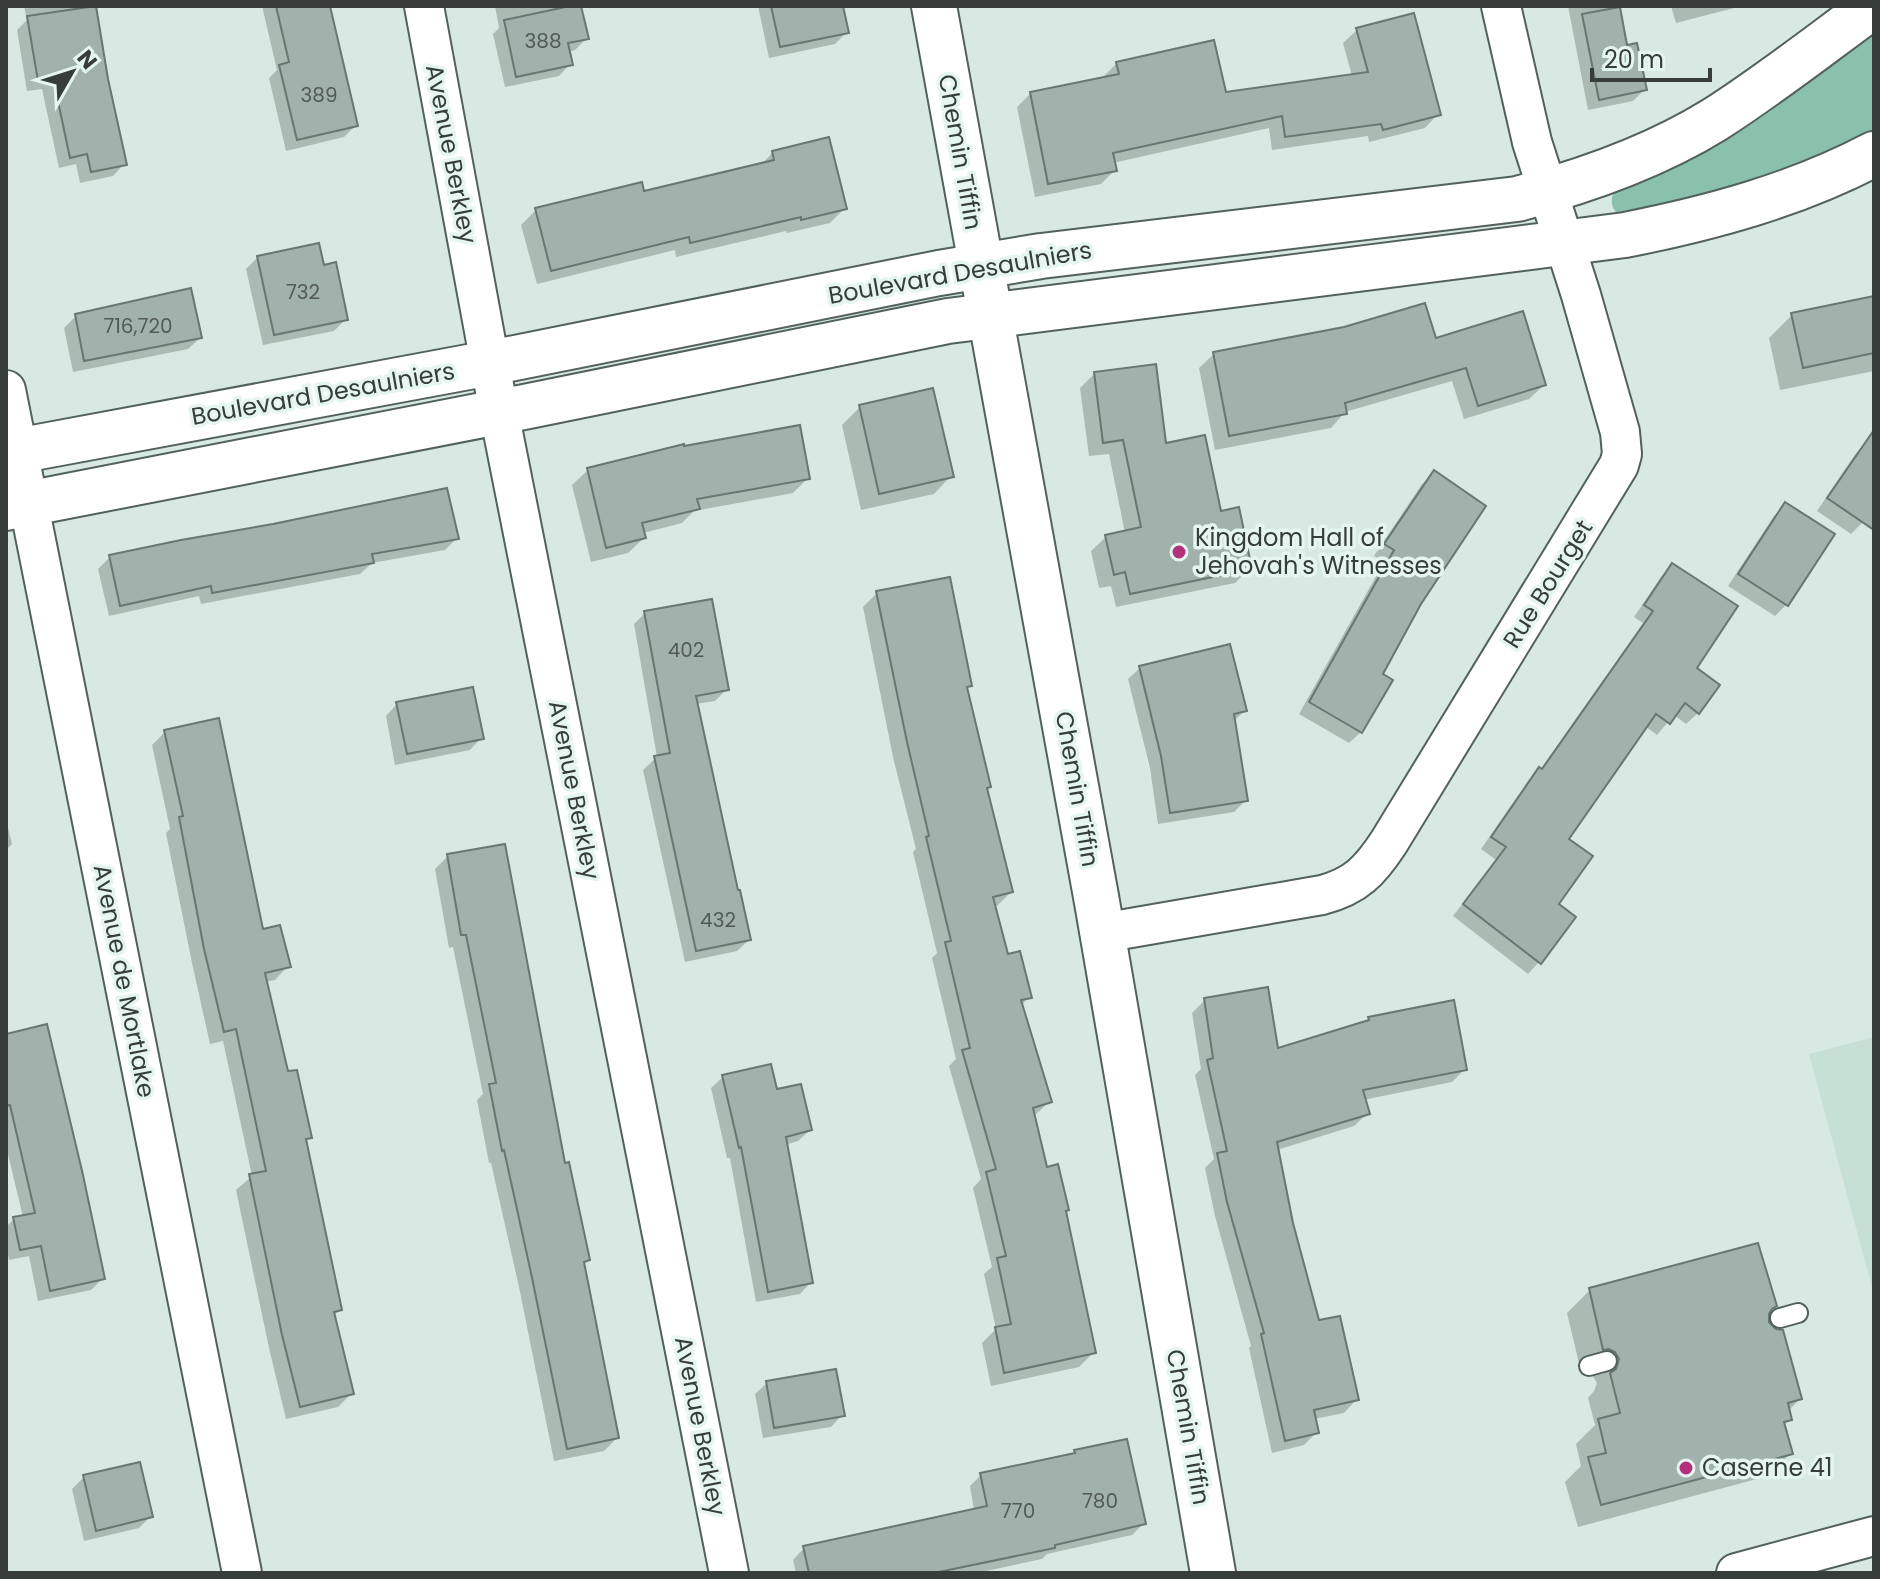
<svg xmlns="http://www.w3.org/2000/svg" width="1880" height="1579" font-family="Poppins,sans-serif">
<rect width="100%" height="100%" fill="#d7e9e2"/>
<polygon fill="#c6e0d6" points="1874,1037 1874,1294 1809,1054"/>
<path fill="#89c1ad" d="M1874,33V131L1805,162L1755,180L1672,206L1619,215C1611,208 1610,201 1614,192L1768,110L1816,77Z"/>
<g fill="#0003">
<polygon points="24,6 91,6 124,164 113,176 80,183 76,164 59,168 42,89 27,91 17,30 27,20"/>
<polygon points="262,6 329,6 356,125 344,137 286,151 269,78 277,70"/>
<polygon points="495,6 558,6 559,10 587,38 575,50 568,52 570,64 559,76 505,87 493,34 499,28"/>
<polygon points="758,6 841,6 847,32 835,44 769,58"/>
<polygon points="1568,6 1618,6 1626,47 1644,90 1633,101 1588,110"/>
<polygon points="1671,6 1742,6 1676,23"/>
<polygon points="1357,30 1438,114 1425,128 1369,142 1368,136 1272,150 1269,128 1113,163 1114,171 1101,184 1035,197 1017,107 1031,93 1104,79 1103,77 1117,63 1224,94 1352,76 1343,43"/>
<polygon points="773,152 844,209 830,223 787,233 786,231 676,257 675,250 537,284 521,225 536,210 642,193 761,165"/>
<polygon points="258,257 322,267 346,319 334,331 263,345 246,269"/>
<polygon points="1874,298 1874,371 1780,390 1769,338 1792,315"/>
<polygon points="76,316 200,338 188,349 73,372 64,328"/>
<polygon points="1434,340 1544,385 1529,399 1464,419 1452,381 1345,412 1331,428 1215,450 1199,368 1214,354"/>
<polygon points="1094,374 1164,446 1219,513 1250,568 1235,583 1116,607 1111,586 1099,588 1091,551 1106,537 1125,533 1109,454 1089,456 1080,388"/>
<polygon points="860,407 951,476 934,494 861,510 842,425"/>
<polygon points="1868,442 1874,446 1874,506 1863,522 1851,534 1817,511 1856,453"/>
<polygon points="588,470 808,478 793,493 694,511 682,523 643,533 644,538 628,553 591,562 572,485"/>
<polygon points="1434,473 1419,603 1380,675 1361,732 1349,743 1299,714 1384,562 1374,556 1422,484"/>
<polygon points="1785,504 1832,535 1786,605 1775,616 1728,586 1774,516"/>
<polygon points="457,538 445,550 372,563 360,574 201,604 199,596 109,616 98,569 110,557"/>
<polygon points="1672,566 1694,669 1698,713 1686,724 1674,715 1657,735 1645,726 1566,839 1556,904 1539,962 1528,974 1453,916 1496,860 1481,849 1528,781 1540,770 1643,623 1634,617 1661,577"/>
<polygon points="877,593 970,685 965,690 985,790 1011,892 997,906 993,906 1006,956 1029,997 1021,1006 1049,1102 1033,1117 1045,1169 1064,1213 1093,1353 1079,1367 991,1386 982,1343 996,1329 984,1274 992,1267 973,1188 981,1179 949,1066 956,1059 932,958 937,953 913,852 916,849 893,757 863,607"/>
<polygon points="645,613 727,689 715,701 696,704 749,940 737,951 685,962 643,770 657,757 634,624"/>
<polygon points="1140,668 1245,710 1233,722 1246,800 1234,812 1158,824 1150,768 1128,679"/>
<polygon points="397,704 481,738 470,750 395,765 386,716"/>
<polygon points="165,732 261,932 288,966 275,980 265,982 287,1074 309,1138 305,1142 340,1310 333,1316 352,1393 338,1407 286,1419 269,1348 236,1190 252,1176 223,1041 210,1044 192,963 166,833 170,829 152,745"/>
<polygon points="6,819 12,844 6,850"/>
<polygon points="448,856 563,1165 588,1260 582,1266 617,1438 604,1451 554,1461 519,1287 491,1163 489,1163 477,1100 483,1094 453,947 449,948 435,869"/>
<polygon points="1205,1000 1276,1050 1364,1023 1369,1019 1465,1069 1452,1082 1363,1100 1368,1113 1354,1126 1277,1150 1291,1223 1318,1323 1357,1399 1344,1413 1314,1419 1317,1432 1304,1445 1272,1453 1249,1348 1251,1346 1215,1216 1205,1168 1214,1159 1195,1075 1201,1069 1192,1013"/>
<polygon points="6,1036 103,1278 91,1290 38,1301 29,1256 9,1260 6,1247 6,1227 14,1219 23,1217 6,1146"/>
<polygon points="723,1077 776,1092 810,1130 798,1141 785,1145 811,1282 800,1294 756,1302 730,1158 727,1158 711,1088"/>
<polygon points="1590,1290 1767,1314 1767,1323 1800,1399 1788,1411 1790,1419 1783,1426 1791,1453 1768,1476 1578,1527 1565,1482 1581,1466 1576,1444 1595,1425 1588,1398 1594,1391 1597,1383 1592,1375 1581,1372 1567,1313"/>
<polygon points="767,1383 842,1415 831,1427 763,1438 755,1394"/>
<polygon points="1075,1452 1144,1523 1132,1535 1047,1554 1042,1559 977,1573 796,1573 793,1560 804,1548 974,1510 970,1486 981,1475 1071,1456"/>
<polygon points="84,1477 151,1516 139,1528 84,1541 72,1489"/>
</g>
<g fill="#a1b2ac" stroke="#677771" stroke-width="2">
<polygon points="96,6 108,79 127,165 91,172 87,154 70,158 53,78 38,81 27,16"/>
<polygon points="276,6 330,6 358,126 297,140 279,65 289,62"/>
<polygon points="570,6 581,6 589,39 568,43 573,65 516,77 504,20"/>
<polygon points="771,6 843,6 849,33 780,47"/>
<polygon points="1620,7 1627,45 1637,43 1647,90 1599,100 1582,14"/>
<polygon points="1414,13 1441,115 1383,130 1381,124 1285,137 1282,116 1113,153 1117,171 1048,184 1030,92 1119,74 1116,62 1214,40 1226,92 1368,72 1356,28"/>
<polygon points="829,137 847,209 801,220 801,217 690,243 689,237 551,271 535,208 642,182 644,191 774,160 772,151"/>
<polygon points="319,243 324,265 336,262 348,320 274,335 257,256"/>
<polygon points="191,288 202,338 84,361 75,314"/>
<polygon points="1874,296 1874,353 1803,368 1791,313"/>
<polygon points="1425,303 1436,338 1523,311 1546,385 1478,406 1466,368 1345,403 1347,414 1229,436 1213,352 1344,327"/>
<polygon points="1156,364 1166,443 1205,435 1221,511 1239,507 1252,569 1130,594 1125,572 1114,575 1105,535 1141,527 1123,440 1103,443 1094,372"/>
<polygon points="933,388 954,477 879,494 859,405"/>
<polygon points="800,425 810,479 697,499 700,509 642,523 646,538 606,548 587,468 684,444 684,446"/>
<polygon points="1874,430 1874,530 1827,498"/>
<polygon points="1434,470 1486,506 1421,604 1383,674 1393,680 1362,733 1309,702 1394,550 1384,544"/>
<polygon points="447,488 459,539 372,554 374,563 212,593 211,586 120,606 109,555 181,540 273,524"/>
<polygon points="1785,502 1835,534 1788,606 1738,574"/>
<polygon points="1672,563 1738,606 1697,668 1720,685 1699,714 1685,703 1670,724 1656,714 1569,839 1593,856 1559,904 1576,917 1541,964 1463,904 1506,847 1491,837 1539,767 1542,769 1653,611 1644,605"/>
<polygon points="950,577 972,686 967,687 991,787 987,788 1013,892 993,897 1008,954 1020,951 1032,998 1021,1000 1052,1102 1033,1108 1047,1167 1058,1164 1069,1210 1066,1211 1096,1353 1004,1373 995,1327 1011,1324 997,1258 1006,1256 986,1172 996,1169 962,1050 970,1048 945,942 951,941 926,837 929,836 907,742 876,591"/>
<polygon points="712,599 729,690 696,696 738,890 740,890 751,940 696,951 654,756 670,753 644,611"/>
<polygon points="1230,644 1247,711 1234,714 1248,801 1170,813 1161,756 1139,666"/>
<polygon points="473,687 484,739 407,754 396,702"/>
<polygon points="219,718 263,929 280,925 291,967 265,973 288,1071 297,1070 312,1138 306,1139 342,1310 334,1312 354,1394 300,1407 282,1335 249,1174 266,1171 236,1029 224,1032 204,949 179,817 183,816 164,730"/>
<polygon points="505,844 565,1163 569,1162 590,1260 584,1262 619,1438 567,1449 531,1273 504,1150 502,1151 489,1084 496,1083 466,935 461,935 447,854"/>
<polygon points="1268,987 1278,1048 1369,1020 1368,1017 1454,1000 1467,1070 1363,1090 1370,1114 1277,1142 1293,1223 1319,1320 1340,1316 1359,1400 1314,1410 1319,1433 1285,1441 1261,1334 1264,1333 1227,1202 1217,1153 1227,1151 1207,1060 1213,1058 1204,998"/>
<polygon points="47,1024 83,1175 105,1279 50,1291 41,1246 20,1250 13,1217 35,1213 10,1105 6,1106 6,1034"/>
<polygon points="771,1064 777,1089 801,1084 812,1130 786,1137 813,1283 768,1292 741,1147 739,1148 722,1075"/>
<polygon points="1758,1243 1777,1306 1772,1309 1769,1314 1769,1322 1776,1329 1783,1330 1802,1399 1788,1403 1792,1420 1784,1422 1793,1454 1601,1505 1588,1457 1606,1453 1598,1419 1620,1413 1610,1373 1616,1369 1619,1359 1615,1352 1609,1349 1603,1350 1589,1288"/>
<polygon points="836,1369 845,1416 774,1428 766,1381"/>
<polygon points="1127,1439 1146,1524 1055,1545 1055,1548 934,1573 809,1573 803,1546 987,1506 980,1473 1075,1453 1074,1450"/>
<polygon points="140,1462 153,1517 96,1531 83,1475"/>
</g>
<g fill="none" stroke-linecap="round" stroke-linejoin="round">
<defs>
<g id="service">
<polyline points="1780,1318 1798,1313"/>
<polyline points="1589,1366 1607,1361"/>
</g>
<g id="minor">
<polyline points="424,6 499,412 729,1573"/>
<polyline points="6,390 242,1573"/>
<path d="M1102,933L1322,895C1356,886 1370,871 1389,842L1619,465L1622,454L1620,432L1581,295L1532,142L1501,6"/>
<polyline points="1736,1573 1874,1536"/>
</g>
<g id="tertiary">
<polyline points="934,6 1097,902 1213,1573"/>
<path d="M6,453L490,363L939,273L1041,256L1517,199C1586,181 1654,157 1714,120C1769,85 1821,44 1873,6"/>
<path d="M6,508L529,406L948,321L1625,235C1711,218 1796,195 1874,154"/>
</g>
</defs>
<use href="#service" stroke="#52615c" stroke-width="22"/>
<use href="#minor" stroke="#52615c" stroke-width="42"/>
<use href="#tertiary" stroke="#52615c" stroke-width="48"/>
<use href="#service" stroke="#fff" stroke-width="18"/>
<use href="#minor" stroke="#fff" stroke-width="38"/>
<use href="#tertiary" stroke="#fff" stroke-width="44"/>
</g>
<g fill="#b3317a" stroke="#e4f6ef" stroke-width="3">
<circle cx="1179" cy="552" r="8"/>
<circle cx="1686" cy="1468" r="8"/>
</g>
<g text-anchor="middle" stroke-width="7" stroke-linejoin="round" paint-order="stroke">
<g font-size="20" fill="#515a56">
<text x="543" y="48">388</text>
<text x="319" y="102">389</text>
<text x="303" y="299">732</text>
<text x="138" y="333">716,720</text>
<text x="686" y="657">402</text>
<text x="718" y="927">432</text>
<text x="1100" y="1508">780</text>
<text x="1018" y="1518">770</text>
</g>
<g font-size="24" fill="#363d3a" stroke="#e4f6ef">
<text transform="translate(960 152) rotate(80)" y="8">Chemin Tiffin</text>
<text transform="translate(451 154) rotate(79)" y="8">Avenue Berkley</text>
<text transform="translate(960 273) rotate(-10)" y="8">Boulevard Desaulniers</text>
<text transform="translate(323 394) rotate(-10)" y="8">Boulevard Desaulniers</text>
<text transform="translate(1548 584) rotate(-58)" y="8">Rue Bourget</text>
<text transform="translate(1077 789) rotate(80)" y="8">Chemin Tiffin</text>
<text transform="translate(574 790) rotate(79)" y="8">Avenue Berkley</text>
<text transform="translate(124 981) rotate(79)" y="8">Avenue de Mortlake</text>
<text transform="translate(700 1426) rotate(79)" y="8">Avenue Berkley</text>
<text transform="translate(1188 1427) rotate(80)" y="8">Chemin Tiffin</text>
</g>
<g font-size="24" fill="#363d3a" stroke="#e4f6ef" text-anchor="start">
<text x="1195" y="546">Kingdom Hall of<tspan x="1195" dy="28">Jehovah's Witnesses</tspan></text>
<text x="1702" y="1476">Caserne 41</text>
</g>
</g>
<rect width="1880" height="1579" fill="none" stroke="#363d3a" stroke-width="16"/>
<g transform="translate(72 72) rotate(51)" stroke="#e4f6ef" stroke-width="6" paint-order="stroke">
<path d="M0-6L14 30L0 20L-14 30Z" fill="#363d3a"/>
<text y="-12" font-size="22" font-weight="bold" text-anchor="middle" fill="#363d3a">N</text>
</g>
<path d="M1592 68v12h118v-12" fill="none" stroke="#363d3a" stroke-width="4"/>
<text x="1604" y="68" font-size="24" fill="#363d3a" stroke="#e4f6ef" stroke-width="6" paint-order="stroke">20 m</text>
</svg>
